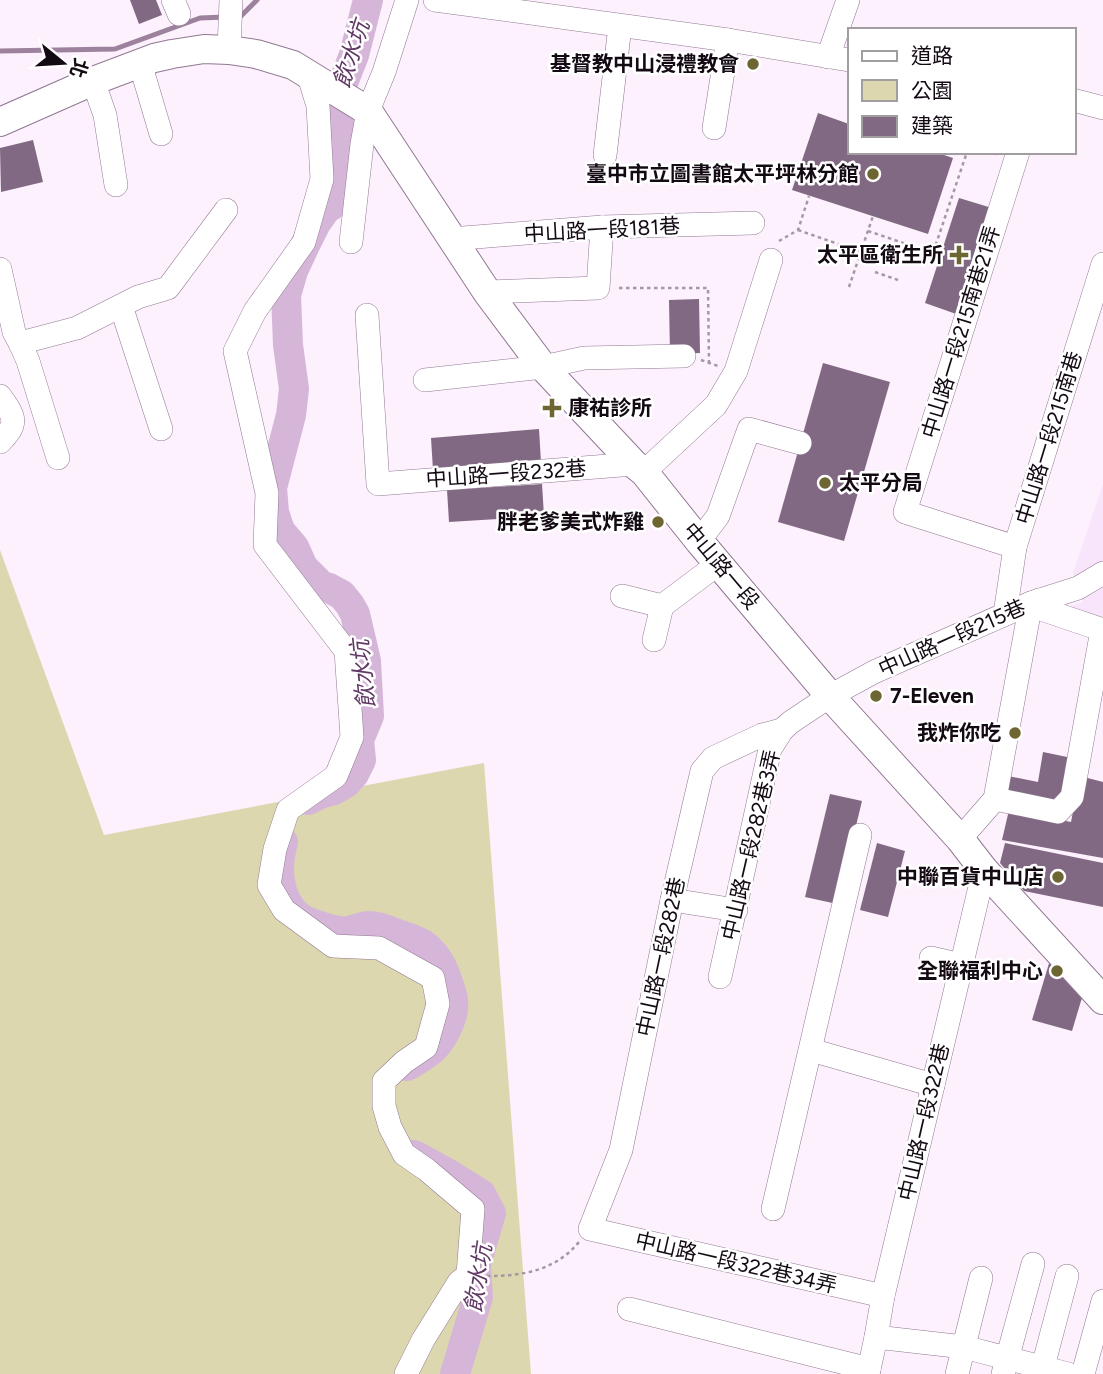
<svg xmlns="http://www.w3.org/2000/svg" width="1103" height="1374" font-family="Figtree,'Noto Sans TC',sans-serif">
<rect width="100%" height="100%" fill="#fcf1fd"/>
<polygon fill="#f9e5fb" points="1103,484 1103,623 1059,610 1083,602 1073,573"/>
<polygon fill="#ddd7af" points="0,550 104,835 484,763 531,1374 0,1374"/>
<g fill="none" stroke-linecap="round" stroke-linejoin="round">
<g stroke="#9c829d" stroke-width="5">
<polyline points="236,16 241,16 257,0"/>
<polyline points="0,51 115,49 200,18 226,17"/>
</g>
<g stroke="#d6b6d8" stroke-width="30">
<polyline points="308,800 320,794 334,790 346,783 354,774 361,760 359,740 369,716 366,661 355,614 350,605 342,595 329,588 322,586 303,567 294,547 281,532 278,525 274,512 272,488 291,415 294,389 288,345 286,295 293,271 305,245 316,223 326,209 331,206 336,182 343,174 346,156 344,131 337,98 354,55 368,0"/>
<path d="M283,842C276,866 277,898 298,916C307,923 337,933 348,931C355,930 362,926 369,926C377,926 388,930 395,933C403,936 418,940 424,945C441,957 447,978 452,995C455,1005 453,1013 450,1021C440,1047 430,1053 407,1066"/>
<polyline points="414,1155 447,1173 481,1194 491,1213 476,1264 478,1297 455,1374"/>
</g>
</g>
<g fill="#826983">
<polygon points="130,0 156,0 162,15 139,24"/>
<polygon points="818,113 849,124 849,152 935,152 953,158 928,234 792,190"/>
<polygon points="33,140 43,182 1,192 0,148"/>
<polygon points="959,198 992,208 959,315 925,303"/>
<polygon points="699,299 700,353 670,354 669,300"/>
<polygon points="823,363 890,382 844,541 778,522"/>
<polygon points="539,429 541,462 433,470 431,438"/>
<polygon points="542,484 544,516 449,522 447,490"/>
<polygon points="1043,752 1072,758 1066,795 1051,806 999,795 1003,775 1038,782"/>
<polygon points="1080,776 1103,782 1103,858 1002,840 1009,810 1071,822"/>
<polygon points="830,794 862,801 837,904 805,897"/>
<polygon points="877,843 905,851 888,917 860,910"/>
<polygon points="1005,843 1103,863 1103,907 1024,891 1000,863"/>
<polygon points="1053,950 1084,991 1072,1031 1032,1020"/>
</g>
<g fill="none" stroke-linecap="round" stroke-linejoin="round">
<defs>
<g id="minor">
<polyline points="173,0 179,14"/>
<polyline points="435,0 728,40 849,60"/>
<polyline points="229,50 231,0"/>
<polyline points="828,57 848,0"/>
<polyline points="140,63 161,134"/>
<polyline points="308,73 318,106 322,179 304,242 255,311 235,351 267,493 265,545 346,651 352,737 336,776 288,810 275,849 269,885 284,910 333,946 379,948 433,978 438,1004 426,1047 404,1062 384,1081 384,1106 390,1127 404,1154 427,1170 473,1209 468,1275 459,1282 423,1340 406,1374"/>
<polyline points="93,81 105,115 116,185"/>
<polyline points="1073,100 1103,108"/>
<polyline points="714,128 728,40"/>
<polyline points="605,155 620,26"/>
<polyline points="451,239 602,227 753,223"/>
<polyline points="351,242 362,144 368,111 384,72 407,0"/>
<polyline points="0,269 14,332 20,343 28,361 58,458"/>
<polyline points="487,292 598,288 602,227"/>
<polyline points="121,306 161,429"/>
<polyline points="367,315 378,484 634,464"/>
<polyline points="20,343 77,328 138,297 168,288 226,210"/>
<polyline points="425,380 543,367 584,358 684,356"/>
<path d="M0,396C15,417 19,423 0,442"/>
<polyline points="644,472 716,405 736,371 771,260"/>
<polyline points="905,512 1018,152"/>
<polyline points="908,513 1015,547"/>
<polyline points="699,541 718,516 749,429 800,443"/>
<polyline points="622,596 662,606 718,564"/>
<polyline points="1039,600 1044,610 1103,630"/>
<polyline points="1005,614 1015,547 1103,264"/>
<polyline points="654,640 662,606"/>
<polyline points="782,730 762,735 713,758 702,771 672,900 621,1150 590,1229 883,1296"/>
<polyline points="995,799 1058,812 1072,797 1102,630"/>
<polyline points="960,839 995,799 1031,603"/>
<polyline points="672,900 736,910"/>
<polyline points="931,958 961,965"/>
<polyline points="720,977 770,749 782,730 791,722 830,696 874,672 1031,603 1078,588 1103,573"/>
<polyline points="811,1050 933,1085"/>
<polyline points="773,1209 860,835"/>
<polyline points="629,1309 869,1369"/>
<polyline points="876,1337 964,1347 1068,1374"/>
<polyline points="868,1374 876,1337 883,1296 984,870"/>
<polyline points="957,1374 981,1278"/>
<polyline points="1003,1374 1033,1264"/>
<polyline points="1041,1374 1067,1276"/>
<polyline points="1083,1374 1103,1301"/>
</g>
<polyline id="major" points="0,122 93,81 154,58 172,54 204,49 229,50 256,54 293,65 368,111 487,292 543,367 634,464 644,472 699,541 830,696 960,839 984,870 1103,1000"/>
</defs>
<use href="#minor" stroke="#917893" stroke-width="24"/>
<use href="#major" stroke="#917893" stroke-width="30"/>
<g stroke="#a399a4" stroke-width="2.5" stroke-dasharray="3.5 3.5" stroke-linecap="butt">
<polyline points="798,230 861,252"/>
<polyline points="868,231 933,253 967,152 996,154"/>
<polyline points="779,241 798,230 809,196"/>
<polyline points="875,272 898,280"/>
<polyline points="849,287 873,216"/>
<polyline points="619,288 708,288 709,363"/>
<polyline points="701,360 718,366"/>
<path d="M487,1276C522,1276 555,1271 579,1242"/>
</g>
<use href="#minor" stroke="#fff" stroke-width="23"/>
<use href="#major" stroke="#fff" stroke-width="28"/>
</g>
<g fill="#6d6532" stroke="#fff" stroke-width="2.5">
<circle cx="753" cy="64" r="7"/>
<circle cx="873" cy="174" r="7"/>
<path d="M955.5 244.5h7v7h7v7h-7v7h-7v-7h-7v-7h7z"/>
<path d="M548.5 397.5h7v7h7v7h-7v7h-7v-7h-7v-7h7z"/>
<circle cx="825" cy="483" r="7"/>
<circle cx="658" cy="522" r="7"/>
<circle cx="876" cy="696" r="7"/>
<circle cx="1015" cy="733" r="7"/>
<circle cx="1058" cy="877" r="7"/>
<circle cx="1057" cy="971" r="7"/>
</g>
<g text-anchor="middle" stroke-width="5" stroke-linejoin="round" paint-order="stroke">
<g font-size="21" font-weight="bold" fill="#140a14" stroke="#fff" text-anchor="end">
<text x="739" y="71">基督教中山浸禮教會</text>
<text x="859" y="181">臺中市立圖書館太平坪林分館</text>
<text x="943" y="262">太平區衛生所</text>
<text x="568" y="415" text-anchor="start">康祐診所</text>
<text x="839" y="490" text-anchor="start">太平分局</text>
<text x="644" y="529">胖老爹美式炸雞</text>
<text x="890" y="703" text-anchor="start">7-Eleven</text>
<text x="1001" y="740">我炸你吃</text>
<text x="1044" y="884">中聯百貨中山店</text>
<text x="1043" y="978">全聯福利中心</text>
</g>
<g font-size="21" fill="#140a14" stroke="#fff">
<text transform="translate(602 230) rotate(-3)" y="7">中山路一段181巷</text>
<text transform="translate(961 332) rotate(-73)" y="7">中山路一段215南巷21弄</text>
<text transform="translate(1049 438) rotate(-73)" y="7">中山路一段215南巷</text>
<text transform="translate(506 474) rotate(-4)" y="7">中山路一段232巷</text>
<text transform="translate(721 566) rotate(50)" y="7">中山路一段</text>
<text transform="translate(952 638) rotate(-24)" y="7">中山路一段215巷</text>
<text transform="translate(751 845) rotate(-77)" y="7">中山路一段282巷3弄</text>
<text transform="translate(661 957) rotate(-78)" y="7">中山路一段282巷</text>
<text transform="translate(924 1122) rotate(-77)" y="7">中山路一段322巷</text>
<text transform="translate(736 1263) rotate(13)" y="7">中山路一段322巷34弄</text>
</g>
<g font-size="23" font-style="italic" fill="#613865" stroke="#fff">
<text transform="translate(351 54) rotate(-72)" y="8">飲水坑</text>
<text transform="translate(363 674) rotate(-96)" y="8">飲水坑</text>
<text transform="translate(478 1278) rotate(-81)" y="8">飲水坑</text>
</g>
</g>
<rect x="848" y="28" width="228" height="126" fill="#ffffff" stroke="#a19da1" stroke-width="2"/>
<rect x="862" y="51" width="35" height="10" fill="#ffffff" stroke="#a19da1" stroke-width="2"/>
<text x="911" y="63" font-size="21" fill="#140a14">道路</text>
<rect x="862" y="80" width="35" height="21" fill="#ddd7af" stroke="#a19da1" stroke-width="2"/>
<text x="911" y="98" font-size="21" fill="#140a14">公園</text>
<rect x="862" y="116" width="35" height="21" fill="#826983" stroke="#a19da1" stroke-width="2"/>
<text x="911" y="133" font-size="21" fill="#140a14">建築</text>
<g transform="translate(63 63) rotate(108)" stroke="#ffffff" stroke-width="5" paint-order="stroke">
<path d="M0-5L12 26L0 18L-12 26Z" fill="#140a14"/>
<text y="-10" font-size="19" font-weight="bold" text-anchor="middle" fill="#140a14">北</text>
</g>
</svg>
